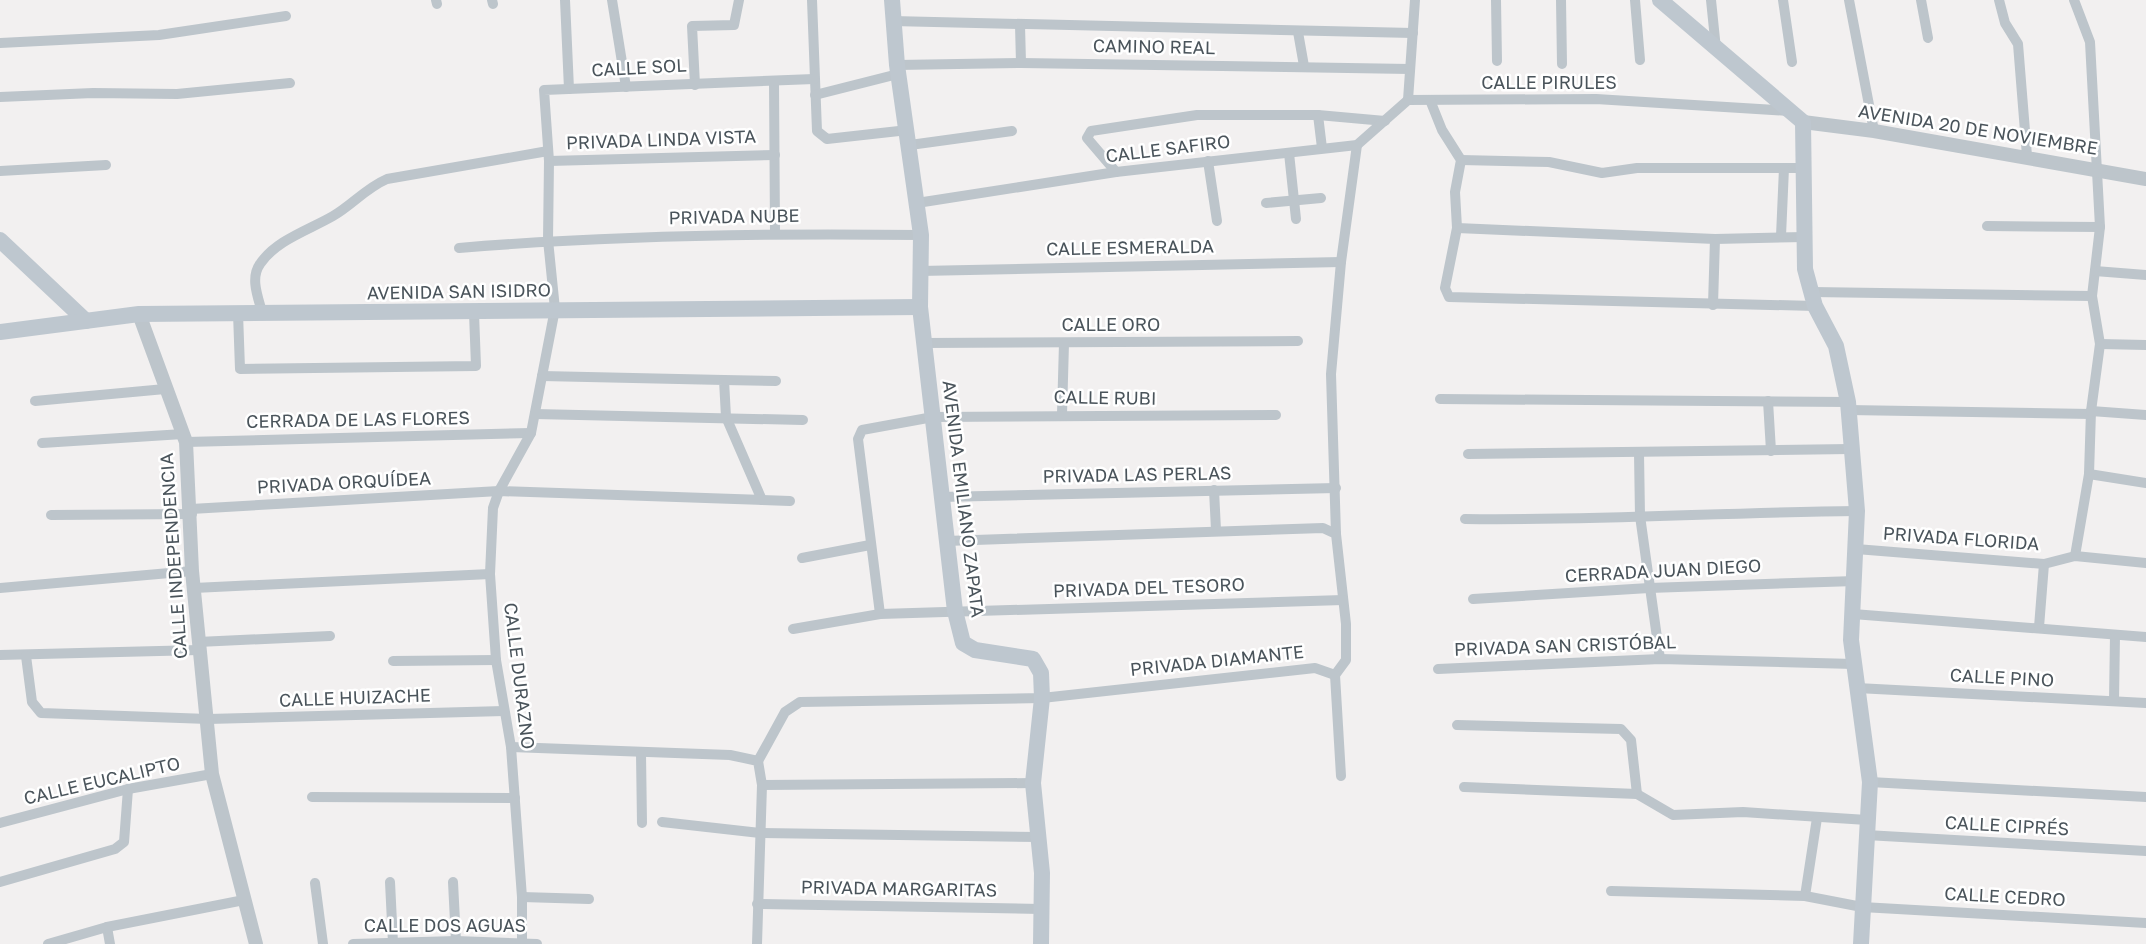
<svg xmlns="http://www.w3.org/2000/svg" width="2146" height="944" font-family="'Golos Text',sans-serif">
<rect width="100%" height="100%" fill="#f2f0f0"/>
<g fill="none" stroke-linecap="round" stroke-linejoin="round">
<g stroke="#bdc5cb" stroke-width="10">
<polyline points="436,0 437,4"/>
<polyline points="492,0 493,4"/>
<polyline points="565,0 569,89"/>
<polyline points="612,0 626,87"/>
<polyline points="812,0 817,131 827,139 908,130"/>
<polyline points="1496,0 1497,61"/>
<polyline points="1561,0 1562,64"/>
<polyline points="1635,0 1640,60"/>
<polyline points="1711,0 1716,49"/>
<polyline points="1783,0 1792,62"/>
<polyline points="1849,0 1874,131"/>
<polyline points="1921,0 1928,38"/>
<polyline points="1999,0 2005,23 2018,44 2027,156"/>
<polyline points="2074,0 2090,42 2100,227 2092,296 2100,344 2091,411 2089,474 2075,556"/>
<polyline points="892,21 1413,33"/>
<polyline points="1020,25 1021,63"/>
<polyline points="1298,32 1304,66"/>
<polyline points="0,43 159,35 286,16"/>
<polyline points="897,65 1021,63 1410,69"/>
<polyline points="774,82 775,233"/>
<polyline points="695,85 692,26 734,25 739,0"/>
<polyline points="815,95 898,74"/>
<polyline points="0,97 93,93 177,94 290,83"/>
<polyline points="1408,100 1596,99 1790,111"/>
<polyline points="1408,100 1415,0"/>
<polyline points="1430,100 1442,130 1461,160 1455,192 1457,228 1445,288 1449,297 1815,306"/>
<polyline points="1318,115 1322,148"/>
<polyline points="910,145 1012,131"/>
<polyline points="1289,153 1296,219"/>
<polyline points="1461,160 1549,162 1602,173 1637,168 1805,168"/>
<polyline points="549,161 775,155"/>
<polyline points="1208,161 1217,221"/>
<polyline points="0,171 106,165"/>
<polyline points="1116,172 1087,138 1091,131 1197,115 1318,115 1385,121"/>
<polyline points="917,203 1116,172 1357,145 1408,100"/>
<polyline points="1266,203 1321,198"/>
<polyline points="1987,226 2100,227"/>
<polyline points="1457,228 1715,239 1805,237"/>
<polyline points="1781,236 1784,168"/>
<path d="M459,248C613,235 767,233 921,235"/>
<polyline points="920,271 1341,262"/>
<polyline points="2095,271 2146,275"/>
<polyline points="1812,292 2092,296"/>
<polyline points="1713,305 1715,239"/>
<path d="M262,312C258,297 250,278 260,264C276,240 309,230 333,216C352,205 366,188 387,179L548,151"/>
<polyline points="238,313 240,369 476,366 474,313"/>
<polyline points="925,343 1298,341"/>
<polyline points="2100,344 2146,345"/>
<polyline points="542,376 724,380 726,417 762,500"/>
<polyline points="724,380 776,381"/>
<polyline points="1440,399 1848,402"/>
<polyline points="35,401 165,389"/>
<polyline points="1768,401 1771,451"/>
<polyline points="1848,410 2091,414"/>
<polyline points="2091,411 2146,415"/>
<polyline points="535,414 803,420"/>
<polyline points="1062,414 1064,343"/>
<polyline points="186,442 531,433"/>
<polyline points="42,443 183,434"/>
<polyline points="1639,453 1640,516 1660,659"/>
<polyline points="1468,454 1850,449"/>
<polyline points="2089,474 2146,483"/>
<polyline points="1214,490 1216,530"/>
<polyline points="940,497 1336,488"/>
<polyline points="191,509 499,491 790,501"/>
<polyline points="51,515 192,514"/>
<path d="M1465,519C1596,521 1726,512 1857,511"/>
<polyline points="1336,534 1331,374 1341,262 1357,145"/>
<polyline points="946,541 1323,528 1336,534 1346,624 1346,660 1335,675"/>
<polyline points="1856,549 2044,564 2075,556 2146,563"/>
<polyline points="802,558 870,545"/>
<polyline points="0,588 192,571"/>
<polyline points="194,588 490,574"/>
<polyline points="1473,599 1649,588 1855,581"/>
<polyline points="880,614 858,439 862,430 933,417 1276,415"/>
<polyline points="1853,614 2146,637"/>
<polyline points="2039,627 2044,564"/>
<polyline points="793,629 880,614 1343,600"/>
<polyline points="198,642 330,636"/>
<polyline points="0,655 199,650"/>
<polyline points="26,656 32,702 41,713 208,719 504,711"/>
<polyline points="393,661 496,660"/>
<polyline points="1438,669 1660,659 1854,664"/>
<polyline points="1335,675 1341,776"/>
<polyline points="1857,688 2146,703"/>
<polyline points="2114,701 2115,635"/>
<polyline points="1457,725 1621,729 1631,740 1637,794"/>
<polyline points="511,747 730,755 758,761 762,785 757,944"/>
<polyline points="641,754 642,823"/>
<polyline points="758,761 785,712 800,702 1042,698 1315,668 1335,675"/>
<polyline points="1870,782 2146,797"/>
<polyline points="762,785 1033,783"/>
<polyline points="1464,787 1637,794 1673,815 1743,812 1867,820"/>
<polyline points="312,797 515,798"/>
<polyline points="1817,818 1805,896 1862,907 2146,923"/>
<polyline points="662,822 760,833 1038,837"/>
<polyline points="0,823 128,789 212,774"/>
<polyline points="1866,835 2146,851"/>
<polyline points="0,882 115,849 124,842 128,789"/>
<polyline points="390,882 393,943"/>
<polyline points="453,882 456,941"/>
<polyline points="315,883 323,944"/>
<polyline points="1611,891 1805,896"/>
<polyline points="522,897 589,899"/>
<polyline points="757,904 1041,909"/>
<polyline points="107,927 110,944"/>
<polyline points="522,943 522,897 511,747 496,660 490,574 493,508 499,491 531,433 555,309 548,240 549,161 544,90 814,79"/>
<polyline points="48,944 107,927 244,900"/>
<polyline points="353,944 456,941 537,944"/>
</g>
<g stroke="#bdc5cb" stroke-width="14">
<polyline points="1803,122 1874,131 2146,179"/>
<polyline points="139,314 186,442 192,571 212,774 256,944"/>
</g>
<g stroke="#bec7cf" stroke-width="16">
<polyline points="892,0 897,65 921,235 920,307 955,611 963,643 975,650 1033,659 1041,673 1042,698 1033,783 1042,873 1041,944"/>
<polyline points="1660,0 1803,122 1805,269 1815,306 1836,346 1848,402 1857,511 1851,640 1870,782 1861,944"/>
<polyline points="0,240 86,321"/>
<polyline points="0,332 139,314 920,307"/>
</g>
</g>
<g text-anchor="middle" stroke-width="5" stroke-linejoin="round" paint-order="stroke">
<g font-size="18" fill="#4a545b" stroke="#fff">
<text transform="translate(1154 47) rotate(1)" y="6">CAMINO REAL</text>
<text transform="translate(639 68) rotate(-3)" y="6">CALLE SOL</text>
<text x="1549" y="89">CALLE PIRULES</text>
<text transform="translate(1978 130) rotate(9)" y="6">AVENIDA 20 DE NOVIEMBRE</text>
<text transform="translate(661 140) rotate(-2)" y="6">PRIVADA LINDA VISTA</text>
<text transform="translate(1168 149) rotate(-7)" y="6">CALLE SAFIRO</text>
<text transform="translate(734 217) rotate(-1)" y="6">PRIVADA NUBE</text>
<text transform="translate(1130 248) rotate(-1)" y="6">CALLE ESMERALDA</text>
<text transform="translate(459 292) rotate(-1)" y="6">AVENIDA SAN ISIDRO</text>
<text x="1111" y="331">CALLE ORO</text>
<text transform="translate(1105 398) rotate(1)" y="6">CALLE RUBI</text>
<text transform="translate(358 420) rotate(-1)" y="6">CERRADA DE LAS FLORES</text>
<text transform="translate(1137 475) rotate(-1)" y="6">PRIVADA LAS PERLAS</text>
<text transform="translate(344 483) rotate(-3)" y="6">PRIVADA ORQUÍDEA</text>
<text transform="translate(963 499) rotate(83)" y="6">AVENIDA EMILIANO ZAPATA</text>
<text transform="translate(1961 539) rotate(4)" y="6">PRIVADA FLORIDA</text>
<text transform="translate(174 556) rotate(-94)" y="6">CALLE INDEPENDENCIA</text>
<text transform="translate(1663 571) rotate(-3)" y="6">CERRADA JUAN DIEGO</text>
<text transform="translate(1149 588) rotate(-2)" y="6">PRIVADA DEL TESORO</text>
<text transform="translate(1565 646) rotate(-2)" y="6">PRIVADA SAN CRISTÓBAL</text>
<text transform="translate(1217 661) rotate(-6)" y="6">PRIVADA DIAMANTE</text>
<text transform="translate(519 676) rotate(83)" y="6">CALLE DURAZNO</text>
<text transform="translate(2002 678) rotate(3)" y="6">CALLE PINO</text>
<text transform="translate(355 698) rotate(-2)" y="6">CALLE HUIZACHE</text>
<text transform="translate(102 781) rotate(-13)" y="6">CALLE EUCALIPTO</text>
<text transform="translate(2007 826) rotate(3)" y="6">CALLE CIPRÉS</text>
<text transform="translate(899 889) rotate(1)" y="6">PRIVADA MARGARITAS</text>
<text transform="translate(2005 897) rotate(3)" y="6">CALLE CEDRO</text>
<text x="445" y="932">CALLE DOS AGUAS</text>
</g>
</g>
</svg>
